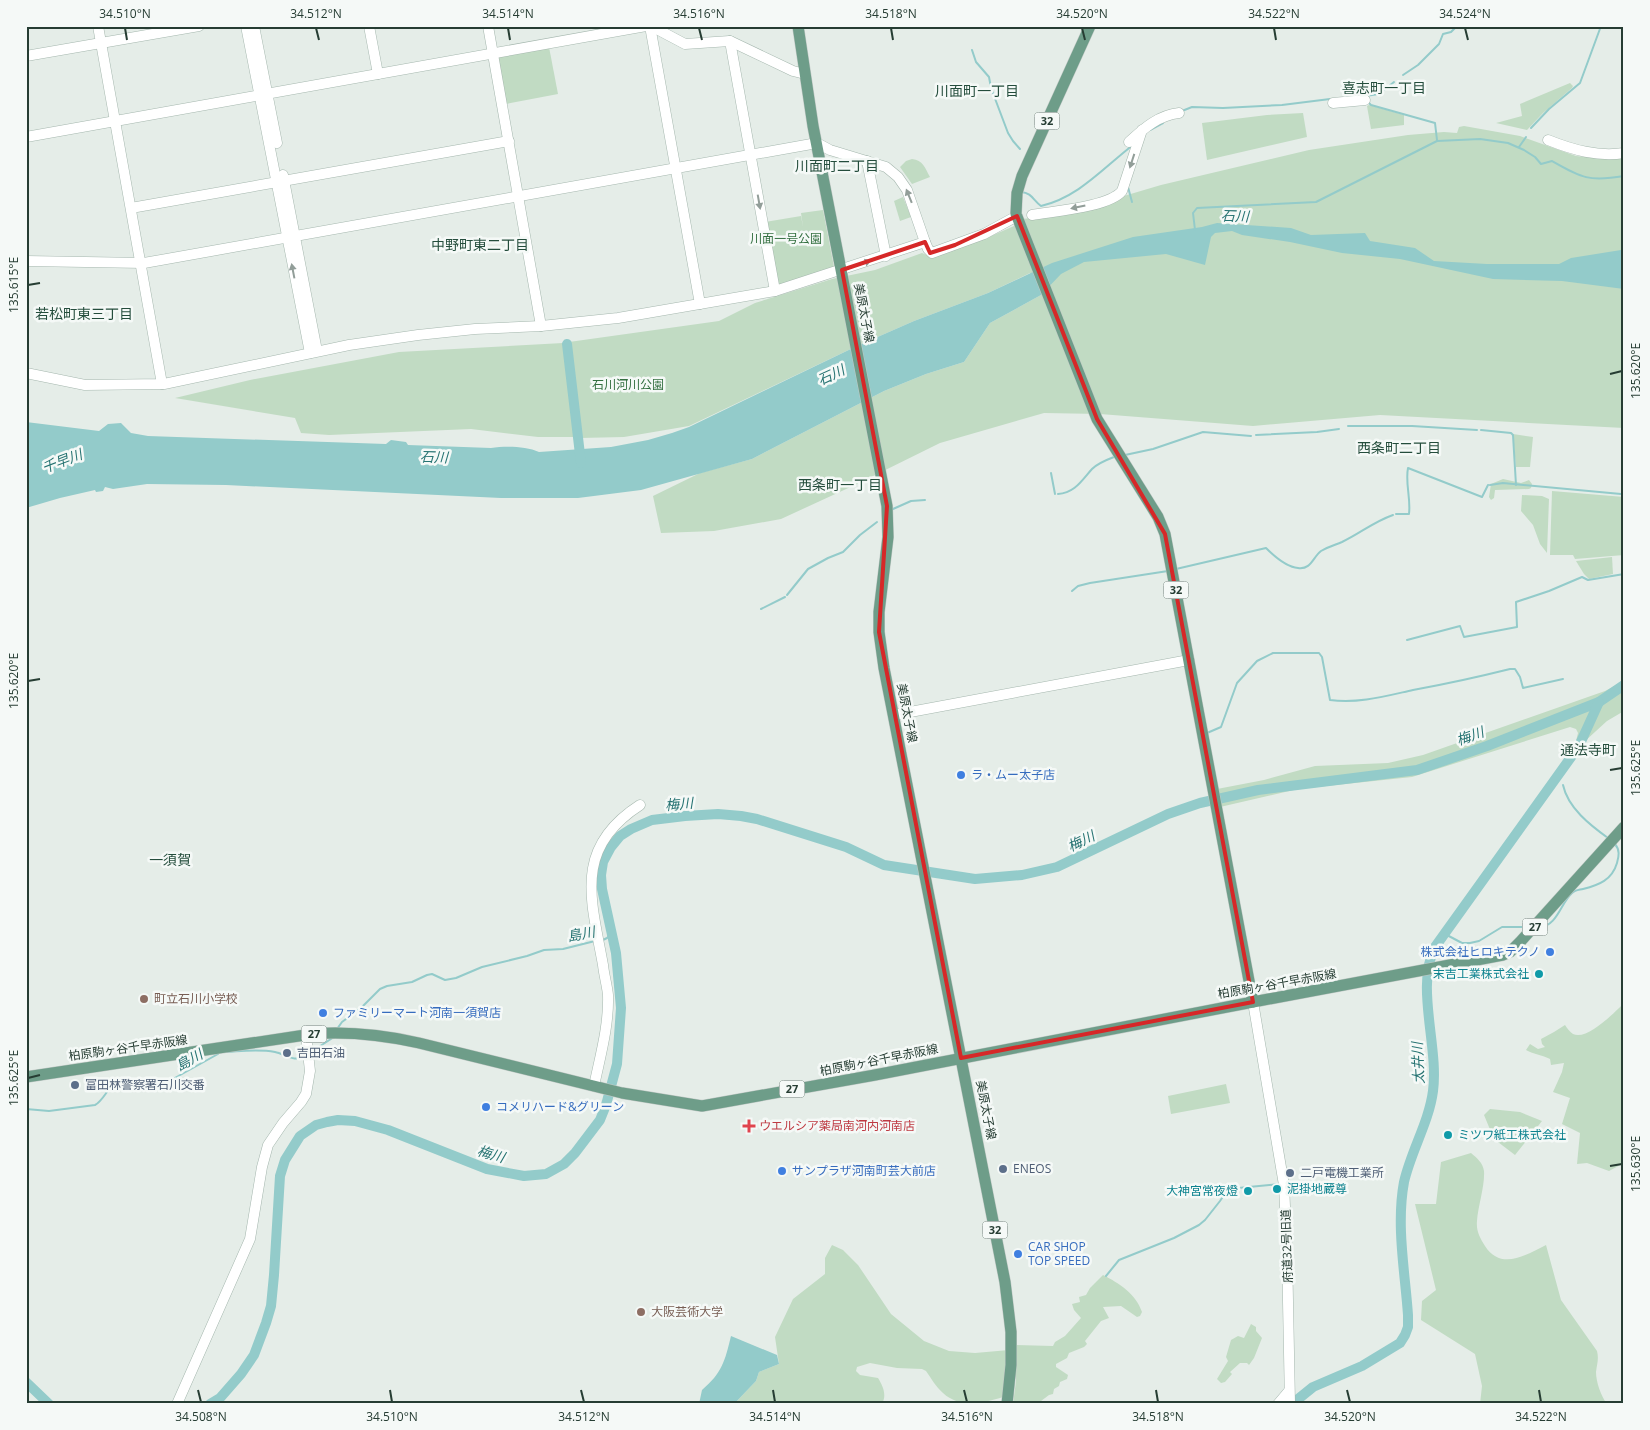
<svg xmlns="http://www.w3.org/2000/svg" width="1650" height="1430" font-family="'Open Sans','Noto Sans JP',sans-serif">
<rect width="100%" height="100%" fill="#e5ede8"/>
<g fill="#c1dbc3">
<polygon points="549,47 558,94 506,104 498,59 499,56"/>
<polygon points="1570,83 1573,86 1572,88 1543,113 1527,130 1496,123 1522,116 1520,104"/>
<polygon points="1369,105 1404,115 1404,125 1371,129 1367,106"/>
<polygon points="1303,113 1307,137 1207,160 1202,123 1267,115"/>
<polygon points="1464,126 1520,136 1576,156 1606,159 1624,157 1624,428 1380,415 1253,426 1100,414 1044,413 940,443 857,484 781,519 714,531 661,533 653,496 700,473 752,459 884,391 926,374 964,362 990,323 1041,295 1030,273 988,293 914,321 857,346 689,426 624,437 580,438 569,342 719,321 755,303 832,279 875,270 922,253 931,257 982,240 1014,226 1022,219 1043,217 1080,209 1161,185 1309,150 1408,135 1444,132 1457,133 1459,127"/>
<path d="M912,159C923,160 925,168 930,177L912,184L900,167L906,161Z"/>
<polygon points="903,197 911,217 900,221 894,201"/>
<polygon points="823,210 834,267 780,287 777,284 765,222 801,216 803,227 801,213"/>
<polygon points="563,343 574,437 538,437 471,429 329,435 301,433 295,418 175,398 250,380 399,352"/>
<polygon points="1513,434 1533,437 1530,467 1516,467"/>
<polygon points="1503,479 1521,483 1529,480 1532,484 1531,488 1529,489 1495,490 1494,498 1491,500 1489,497 1491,484"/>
<polygon points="1552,491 1624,497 1624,555 1575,559 1573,555 1550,555"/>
<polygon points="1522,495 1542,496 1549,499 1547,553 1540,544 1533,525 1521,511"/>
<polygon points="1612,557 1613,574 1589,579 1584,574 1576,561"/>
<polygon points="1624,681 1624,711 1607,721 1584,742 1576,741 1578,733 1576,729 1570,727 1412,777 1298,789 1220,807 1217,789 1264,780 1315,766 1388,763 1423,755 1605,691"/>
<path d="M1624,1003V1163L1609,1171L1587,1163L1577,1164L1580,1133L1562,1124L1570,1098L1553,1092L1562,1072L1564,1063L1551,1065L1550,1059C1543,1055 1532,1054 1526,1050L1530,1044L1538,1049L1545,1047L1542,1044L1541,1039L1554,1032L1565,1025C1567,1028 1570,1032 1573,1034C1587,1041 1615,1012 1624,1003Z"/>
<polygon points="1226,1084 1230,1103 1171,1114 1168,1096"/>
<polygon points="1490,1109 1520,1112 1542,1121 1515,1155 1494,1139 1484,1115"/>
<path d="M1471,1153C1477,1158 1483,1163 1484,1171C1485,1186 1478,1206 1477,1221C1476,1231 1480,1238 1485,1246C1501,1271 1526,1255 1546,1245L1561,1300L1597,1351C1599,1359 1597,1364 1596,1372C1596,1382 1601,1396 1607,1404H1480L1482,1386L1475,1354L1421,1320L1422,1301L1436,1290L1415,1204H1436L1441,1162Z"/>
<path d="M832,1245L843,1250L858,1265L891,1314L924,1341L949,1351L975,1353L1009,1350L1003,1397C984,1403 960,1409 943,1393C936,1387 931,1378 926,1371L922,1369L897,1368L870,1363L857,1367L856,1371L860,1375L878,1378C883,1386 887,1395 882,1404H734L756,1381L759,1372L779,1364L775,1337L793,1299L825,1274V1258Z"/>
<path d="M1103,1275C1119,1283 1136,1294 1142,1312L1140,1316L1137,1317L1121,1306L1103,1307L1109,1318L1101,1321L1085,1341L1087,1344L1084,1347L1069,1353L1067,1358L1056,1364V1367L1068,1375L1067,1379L1060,1382L1059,1386L1054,1389L1053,1394L1049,1395L1037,1404H1013L1016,1381V1345L1053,1346L1055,1342L1065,1336L1081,1318L1074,1310L1072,1304L1080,1302L1079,1297L1086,1295L1090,1288Z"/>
<polygon points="1251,1324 1256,1327 1256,1331 1262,1338 1254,1358 1249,1365 1247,1363 1240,1363 1230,1372 1232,1374 1225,1382 1221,1383 1217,1379 1228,1361 1226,1357 1231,1340 1238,1336 1244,1338"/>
</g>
<g fill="#93cbca">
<path d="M1217,223L1291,228L1311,235L1365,233L1370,241L1415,248L1434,261L1487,264H1559L1571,258L1621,250H1624V289L1562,281L1493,279L1400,259L1342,253L1290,242L1242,235L1232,231L1215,233L1211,237L1205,265L1166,254L1084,262L1061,274L1041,295L990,323L964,362L926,374L884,391L752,459L641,490L578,498H501L226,485L147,484L113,489L105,487L103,491L96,492L95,490L60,498L26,508V422L99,431L108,424L121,423L131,433L148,436L386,444L391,440L406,442L408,445L491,448C505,446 526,446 539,452L611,447L648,440L672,433L689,427L857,346L914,321L988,293L1052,263L1133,237L1202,227Z"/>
<path d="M731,1336L777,1355L779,1364L759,1372L756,1381L734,1404H699L702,1390C722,1373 725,1361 731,1336Z"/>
</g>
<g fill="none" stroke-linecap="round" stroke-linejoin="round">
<g stroke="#93cbca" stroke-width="2">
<polyline points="972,50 976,62 989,77 991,88 1008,133 1013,141 1020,149"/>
<polyline points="1403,75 1418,65 1439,44 1443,34 1451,32 1457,26"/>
<polyline points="1365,96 1379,94 1394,82"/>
<polyline points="1368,102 1371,105 1435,123 1437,140"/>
<polyline points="1182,111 1192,107 1223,108 1282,105 1330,99"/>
<polyline points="1531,128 1549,109 1580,83 1601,26"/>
<polyline points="1150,130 1163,123"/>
<polyline points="1519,147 1526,137"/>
<polyline points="1128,187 1132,202"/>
<path d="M1021,192C1032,193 1033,200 1041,206C1079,197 1103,168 1133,145"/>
<path d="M1195,230L1193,213L1197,208L1316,202L1437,141L1480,139L1508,143L1524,150L1535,157L1541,164L1552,161C1582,178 1589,182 1624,176"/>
<polyline points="1348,426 1412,426 1477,430"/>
<polyline points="1481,430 1511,433 1513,435 1516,485"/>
<polyline points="1256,435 1317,432 1339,429"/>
<polyline points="1125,455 1153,449 1203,432 1251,436"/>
<polyline points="1051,473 1055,494"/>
<polyline points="1490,485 1503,483 1621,494"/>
<path d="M1058,494C1075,493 1082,480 1092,469C1098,463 1106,460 1114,457"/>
<polyline points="893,509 911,501 925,500"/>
<path d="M1396,514H1409C1411,498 1405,483 1408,468L1482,497L1488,485"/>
<path d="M1176,569L1266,548C1274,556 1286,567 1298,568C1311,570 1313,557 1321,551C1328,547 1335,545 1342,542C1361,533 1373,522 1393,515"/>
<polyline points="1072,591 1078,586 1090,583 1168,571"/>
<polyline points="787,595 808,569 828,558 843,552 860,535 877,522"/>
<polyline points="761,609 785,597"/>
<polyline points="1407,640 1460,626 1464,637 1517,627 1516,602 1549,591 1582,577 1588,580 1624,574"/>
<path d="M1207,733L1221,727L1237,683L1257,661L1273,653H1319L1322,657L1330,700C1358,704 1386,696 1413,690C1446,684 1478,677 1510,669H1515L1520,677L1523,688L1563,679"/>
<polyline points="1556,776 1558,779"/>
<path d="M1563,785C1568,808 1590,825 1608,838"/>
<path d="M1539,928C1558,925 1560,904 1572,893C1575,890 1579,890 1583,889C1599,885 1612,880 1617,863C1619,856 1620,850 1615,844"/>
<polyline points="1445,934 1462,943 1470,943 1479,941 1502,927 1526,927"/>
<polyline points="603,940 607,938 612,933"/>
<polyline points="337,1029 342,1022 362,1007 380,989 387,986 412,982 427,975 432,974 445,980 456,978 482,967 527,956 544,950 563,949 595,941"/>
<path d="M227,1052C244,1051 258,1049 275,1052C285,1054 295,1063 305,1056"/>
<polyline points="311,1052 334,1037"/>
<path d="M26,1109L49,1111L95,1105C103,1101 107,1089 115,1083L149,1084L154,1082L164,1084L218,1054"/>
<polyline points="1106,1276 1119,1260 1174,1238 1199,1225 1205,1220 1220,1201 1228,1189 1280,1184"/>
</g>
<g stroke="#93cbca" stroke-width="10">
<polyline points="567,344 581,463"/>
<polyline points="26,1382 49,1404"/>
<polyline points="210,1404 220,1398 241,1374 254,1355 266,1323 271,1306 274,1275 280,1176 285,1160 300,1136 316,1125 327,1122 338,1120 355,1121 388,1130 487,1169 524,1176 546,1174 564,1164 575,1153 600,1120 606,1105 617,1064 621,1008 616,953 602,889 601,875 603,862 611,847 620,836 631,829 652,820 685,816 718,814 741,816 757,819 846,847 884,865 975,879 1022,875 1057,867 1168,814 1200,803 1258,790 1417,770 1487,746 1599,702 1624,685"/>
<path d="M1292,1404L1313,1387L1362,1366L1400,1343L1405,1335L1408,1327V1315C1405,1272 1396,1225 1404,1182C1411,1151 1429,1122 1433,1091C1439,1047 1415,986 1435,947L1579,746L1599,702"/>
</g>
<defs>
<g id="secondary">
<polyline points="98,26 162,384"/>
<polyline points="246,26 310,353"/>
<polyline points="254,26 277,143"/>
<polyline points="369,26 378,74"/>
<polyline points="488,26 541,326"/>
<polyline points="650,26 700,304"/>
<polyline points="651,26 685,44 730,41 793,71 805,74"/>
<polyline points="730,41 775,291"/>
<polyline points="26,56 199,26"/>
<polyline points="1333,103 1365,100"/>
<polyline points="26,137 646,26"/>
<path d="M1548,140C1573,150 1598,157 1624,153"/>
<path d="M1129,142C1144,128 1159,115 1179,113"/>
<polyline points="867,161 886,256"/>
<polyline points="283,175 317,351"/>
<polyline points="131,208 509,141"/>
<path d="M1032,215C1054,211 1109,207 1122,191L1142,130"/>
<polyline points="26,261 144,263 817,143 830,150 886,167 898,177 907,190 925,242 928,249 932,253 984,234 1017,216"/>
<polyline points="26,373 85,385 164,384 349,345 418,335 475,329 541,326 618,318 775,291 925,242"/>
<polyline points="894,715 1189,660"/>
<polyline points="1253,1002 1284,1185 1287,1250 1290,1404"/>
<path d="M594,1086C600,1057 609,1026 608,995C607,985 604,975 603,965C591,899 573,848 640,805"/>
<polyline points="177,1404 250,1239 262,1167 268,1145 283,1123 301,1102 306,1094 310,1071 306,1035"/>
<polyline points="1278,1404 1289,1391"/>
</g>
<g id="primary">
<polyline points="798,26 813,126 887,506 888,537 879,612 879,632 884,668 1005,1282 1011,1332 1011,1365 1007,1404"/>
<polyline points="1090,26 1022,176 1017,193 1016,214 1097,419 1158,517 1165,534 1253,1002"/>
<path d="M26,1077L312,1034C349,1031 383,1035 419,1043L622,1093L702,1106L875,1075L1253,1002L1503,955L1510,952L1520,942L1624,827"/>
</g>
</defs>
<use href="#secondary" stroke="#a5b7ae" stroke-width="11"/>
<use href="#primary" stroke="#c2c9c6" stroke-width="12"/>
<use href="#secondary" stroke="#fff" stroke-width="10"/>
<use href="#primary" stroke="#6e9d89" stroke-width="11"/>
</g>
<defs><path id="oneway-solid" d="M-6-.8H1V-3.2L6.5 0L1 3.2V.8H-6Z" transform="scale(1.25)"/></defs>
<g fill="#929e99">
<use href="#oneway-solid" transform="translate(1132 161) rotate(108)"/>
<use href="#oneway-solid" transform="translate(909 196) rotate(-112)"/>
<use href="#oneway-solid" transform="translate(759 202) rotate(80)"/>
<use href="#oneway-solid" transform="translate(1078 207) rotate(168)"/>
<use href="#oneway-solid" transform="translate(864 263) rotate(-19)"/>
<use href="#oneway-solid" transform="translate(293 271) rotate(-101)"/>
</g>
<path fill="none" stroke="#d62828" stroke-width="4" stroke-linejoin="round" d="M1017,216L1097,419L1165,534L1253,1002L961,1058L879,632L887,506L842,270L925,242L930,253L955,245Z"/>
<path fill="none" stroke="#263d33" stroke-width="2" d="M125,28L127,40M316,28L319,40M508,28L510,40M699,28L702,40M891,28L893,40M1082,28L1085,40M1274,28L1276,40M1465,28L1468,40M28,285L40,283M1610,374L1622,371M28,681L40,679M1610,770L1622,768M28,1078L40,1075M1610,1166L1622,1164M198,1390L201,1402M390,1390L392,1402M581,1390L584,1402M773,1390L775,1402M964,1390L967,1402M1156,1390L1158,1402M1347,1390L1350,1402M1539,1390L1541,1402"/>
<g fill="#3f7fe0" stroke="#f5f9f7" stroke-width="2">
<circle cx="961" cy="775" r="5"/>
<circle cx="1550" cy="952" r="5"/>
<circle cx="323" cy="1013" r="5"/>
<circle cx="486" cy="1107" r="5"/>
<circle cx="782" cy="1171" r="5"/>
<circle cx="1018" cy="1254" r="5"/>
</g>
<g fill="#0f9aa8" stroke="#f5f9f7" stroke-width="2">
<circle cx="1539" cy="974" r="5"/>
<circle cx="1448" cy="1135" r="5"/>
<circle cx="1277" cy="1189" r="5"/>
<circle cx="1248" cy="1191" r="5"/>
</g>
<g fill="#8d6e63" stroke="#f5f9f7" stroke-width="2">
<circle cx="144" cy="999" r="5"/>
<circle cx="641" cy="1312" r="5"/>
</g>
<g fill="#5c6f8a" stroke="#f5f9f7" stroke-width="2">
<circle cx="287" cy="1053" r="5"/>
<circle cx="75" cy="1085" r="5"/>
<circle cx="1003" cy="1169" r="5"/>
<circle cx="1290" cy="1173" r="5"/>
</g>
<path fill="#e0444e" stroke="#f5f9f7" stroke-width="2" d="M746.5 1118.5h5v5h5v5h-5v5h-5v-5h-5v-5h5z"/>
<g text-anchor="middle" stroke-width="5" stroke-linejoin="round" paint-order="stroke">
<g fill="#f5f9f7" stroke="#64756e" stroke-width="1">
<rect x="1034.5" y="112.5" width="25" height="17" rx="4"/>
<rect x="1163.5" y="581.5" width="25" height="17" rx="4"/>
<rect x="1522.5" y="918.5" width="25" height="17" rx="4"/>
<rect x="301.5" y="1025.5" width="25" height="17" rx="4"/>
<rect x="779.5" y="1080.5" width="25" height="17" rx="4"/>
<rect x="982.5" y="1221.5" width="25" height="17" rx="4"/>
</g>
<g font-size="11" font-weight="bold" fill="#263d33">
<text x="1047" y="125">32</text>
<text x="1176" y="594">32</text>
<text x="1535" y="931">27</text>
<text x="314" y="1038">27</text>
<text x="792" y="1093">27</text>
<text x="995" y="1234">32</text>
</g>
<g font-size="12" fill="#347041" stroke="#f5f9f7">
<text x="786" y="243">川面一号公園</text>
<text x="628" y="389">石川河川公園</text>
</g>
<g font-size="12" fill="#263d33" stroke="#f5f9f7">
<text transform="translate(864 313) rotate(79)" y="4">美原太子線</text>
<text transform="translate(907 713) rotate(79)" y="4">美原太子線</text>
<text transform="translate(1277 984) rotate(-10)" y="4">柏原駒ヶ谷千早赤阪線</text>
<text transform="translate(128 1048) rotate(-8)" y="4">柏原駒ヶ谷千早赤阪線</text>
<text transform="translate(879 1060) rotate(-11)" y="4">柏原駒ヶ谷千早赤阪線</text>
<text transform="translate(986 1110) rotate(79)" y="4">美原太子線</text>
<text transform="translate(1287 1246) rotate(-92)" y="4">府道32号旧道</text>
</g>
<g font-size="12" fill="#366cbe" stroke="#f5f9f7" text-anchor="start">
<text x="971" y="779">ラ・ムー太子店</text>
<text x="1540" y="956" text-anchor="end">株式会社ヒロキテクノ</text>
<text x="333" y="1017">ファミリーマート河南一須賀店</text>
<text x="496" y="1111">コメリハード&amp;グリーン</text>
<text x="792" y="1175">サンプラザ河南町芸大前店</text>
<text x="1028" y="1251">CAR SHOP<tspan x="1028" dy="14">TOP SPEED</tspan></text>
</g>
<g font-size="12" fill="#0d838f" stroke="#f5f9f7" text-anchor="end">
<text x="1529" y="978">末吉工業株式会社</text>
<text x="1458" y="1139" text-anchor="start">ミツワ紙工株式会社</text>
<text x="1287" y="1193" text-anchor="start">泥掛地蔵尊</text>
<text x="1238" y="1195">大神宮常夜燈</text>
</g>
<g font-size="12" fill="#785e54" stroke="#f5f9f7" text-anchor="start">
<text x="154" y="1003">町立石川小学校</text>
<text x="651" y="1316">大阪芸術大学</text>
</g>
<g font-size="12" fill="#4e5e75" stroke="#f5f9f7" text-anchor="start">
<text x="297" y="1057">吉田石油</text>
<text x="85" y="1089">富田林警察署石川交番</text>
<text x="1013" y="1173">ENEOS</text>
<text x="1300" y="1177">二戸電機工業所</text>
</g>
<g font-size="12" fill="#be3a42" stroke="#f5f9f7" text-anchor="start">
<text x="759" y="1130">ウエルシア薬局南河内河南店</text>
</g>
<g font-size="14" fill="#244d3c" stroke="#f5f9f7">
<text x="1384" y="93">喜志町一丁目</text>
<text x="977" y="96">川面町一丁目</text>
<text x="837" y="171">川面町二丁目</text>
<text x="480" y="250">中野町東二丁目</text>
<text x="84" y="319">若松町東三丁目</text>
<text x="1399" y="453">西条町二丁目</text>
<text x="840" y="490">西条町一丁目</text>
<text x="1588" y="755">通法寺町</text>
<text x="170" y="865">一須賀</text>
</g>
<g font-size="14" font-style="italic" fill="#267372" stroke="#f5f9f7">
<text transform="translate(1235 216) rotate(2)" y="5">石川</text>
<text transform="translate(831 375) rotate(-25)" y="5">石川</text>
<text transform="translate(434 457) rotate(2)" y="5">石川</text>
<text transform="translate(62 461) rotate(-21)" y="5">千早川</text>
<text transform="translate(1470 736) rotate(-20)" y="5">梅川</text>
<text transform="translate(679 804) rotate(-5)" y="5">梅川</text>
<text transform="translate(1081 841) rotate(-26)" y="5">梅川</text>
<text transform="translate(581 934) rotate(-11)" y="5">島川</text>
<text transform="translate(189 1060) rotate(-29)" y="5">島川</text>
<text transform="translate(1418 1063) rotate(-93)" y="5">太井川</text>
<text transform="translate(491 1154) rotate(16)" y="5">梅川</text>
</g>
</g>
<rect width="1650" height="1430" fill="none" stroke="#f5f9f7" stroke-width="55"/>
<rect x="28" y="28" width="1594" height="1374" fill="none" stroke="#263d33" stroke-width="2"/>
<g font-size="12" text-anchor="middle" fill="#263d33">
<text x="125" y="18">34.510°N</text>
<text x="316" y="18">34.512°N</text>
<text x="508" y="18">34.514°N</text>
<text x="699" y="18">34.516°N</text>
<text x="891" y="18">34.518°N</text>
<text x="1082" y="18">34.520°N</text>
<text x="1274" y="18">34.522°N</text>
<text x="1465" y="18">34.524°N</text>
<text transform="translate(14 285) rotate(-90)" y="4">135.615°E</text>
<text transform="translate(1636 371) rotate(-90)" y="4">135.620°E</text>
<text transform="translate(14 681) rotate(-90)" y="4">135.620°E</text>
<text transform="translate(1636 768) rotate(-90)" y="4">135.625°E</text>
<text transform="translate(14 1078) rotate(-90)" y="4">135.625°E</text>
<text transform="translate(1636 1164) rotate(-90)" y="4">135.630°E</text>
<text x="201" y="1421">34.508°N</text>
<text x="392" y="1421">34.510°N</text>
<text x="584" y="1421">34.512°N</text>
<text x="775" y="1421">34.514°N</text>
<text x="967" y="1421">34.516°N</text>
<text x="1158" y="1421">34.518°N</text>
<text x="1350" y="1421">34.520°N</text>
<text x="1541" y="1421">34.522°N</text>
</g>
</svg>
